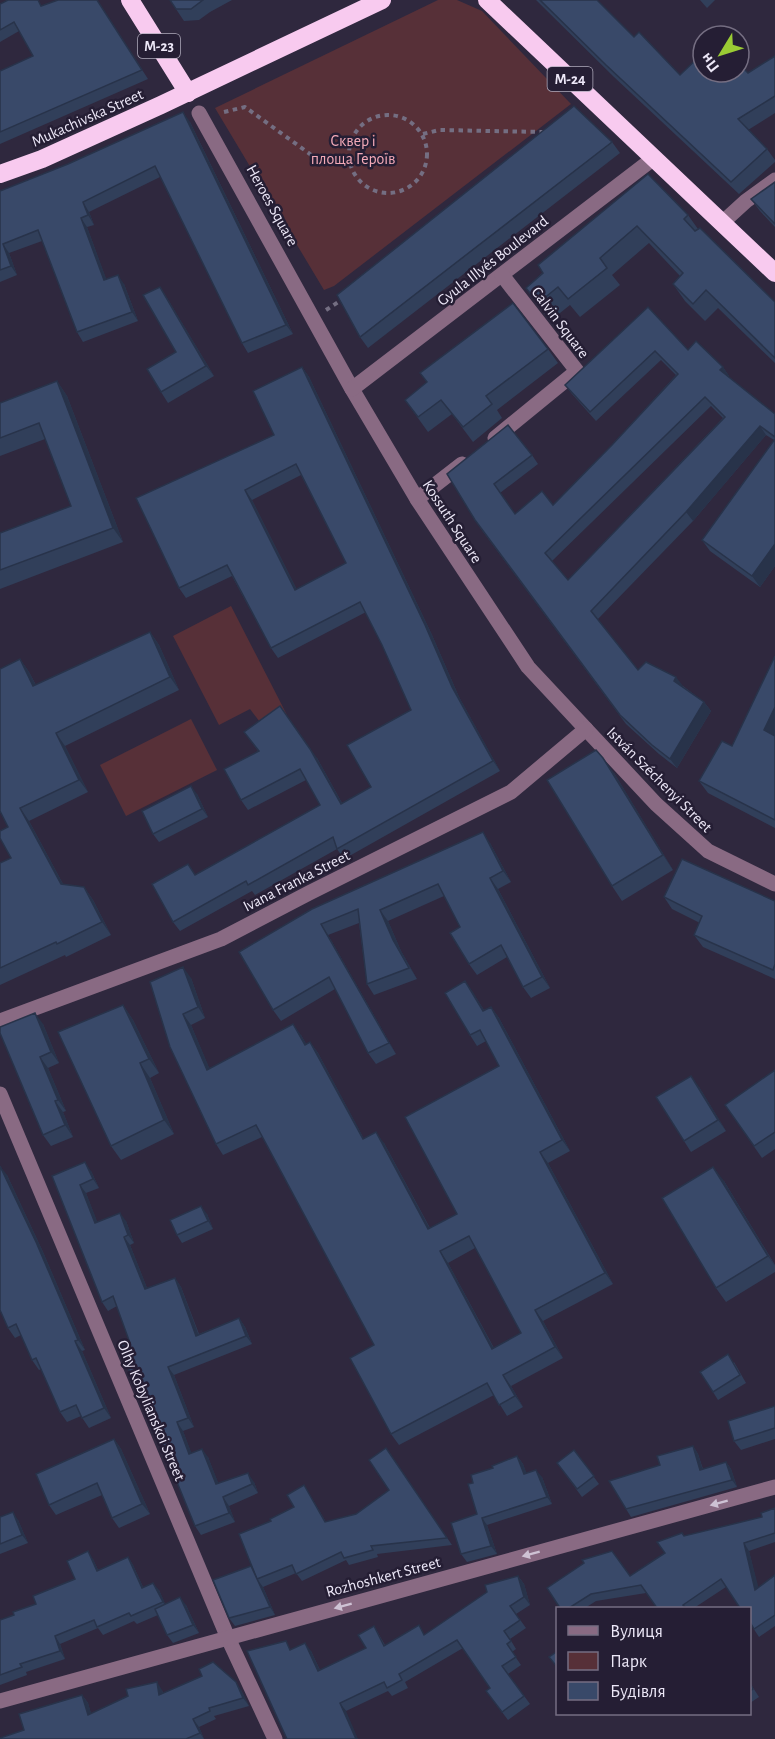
<svg xmlns="http://www.w3.org/2000/svg" width="775" height="1739" font-family="'Alegreya Sans',sans-serif">
<rect width="100%" height="100%" fill="#2f283e"/>
<g fill="#573038">
<polygon points="438,0 457,0 482,11 571,104 334,286 324,290 215,108"/>
<polygon points="231,606 287,715 266,730 250,709 219,725 173,636"/>
<polygon points="191,719 217,770 126,816 100,765"/>
</g>
<g fill="none" stroke-linecap="round" stroke-linejoin="round">
<g stroke="#746e82" stroke-width="4" stroke-dasharray="4.5 4.5" stroke-linecap="butt">
<polyline points="224,112 245,107 321,162 349,159"/>
<circle cx="388" cy="154" r="39"/>
<polyline points="423,134 439,130 544,132"/>
<polyline points="326,310 343,299"/>
</g>
<g stroke="#896a83" stroke-width="15">
<polyline points="199,113 352,389 417,499 528,667 656,804 708,851 775,884"/>
<polyline points="723,222 746,201 775,180"/>
<polyline points="352,389 654,158"/>
<polyline points="495,438 577,371 502,275"/>
<polyline points="417,499 462,464"/>
<polyline points="0,1021 221,939 309,893 511,792 586,729"/>
<polyline points="0,1094 228,1638 275,1739"/>
<polyline points="0,1701 775,1487"/>
</g>
<g stroke="#f8caef" stroke-width="18">
<polyline points="130,0 188,93"/>
<polyline points="487,0 775,273"/>
<polyline points="0,174 42,159 161,105 382,0"/>
</g>
</g>
<g fill="#313f5a" fill-rule="evenodd">
<polygon points="97,0 148,79 0,144 0,71 33,56 19,31 0,42 0,4 42,6"/>
<polygon points="170,0 232,0 210,12 199,20 184,21"/>
<polygon points="536,0 597,0 634,37 680,75 748,73 775,56 775,113 748,130 767,149 775,160 775,162 739,194 614,77"/>
<polygon points="700,0 715,0 707,8"/>
<polygon points="190,122 293,334 248,353 242,343 160,177 89,212 94,225 87,227 106,279 124,284 138,321 83,342 77,332 42,241 9,253 17,275 0,282 0,191"/>
<polygon points="612,142 620,153 368,348 360,337"/>
<polygon points="648,174 688,215 698,229 775,302 775,363 718,308 705,321 685,301 673,284 680,276 649,243 612,275 620,285 580,317 570,305 550,321 526,288"/>
<polygon points="775,182 775,227 760,211 751,199"/>
<polygon points="167,298 214,376 168,403 161,392 176,352"/>
<path d="M648,307L688,350L723,367L729,376L728,377L775,414V566L760,587L710,551L702,540L774,440L766,435L693,521L597,620L638,670L683,686L704,702L711,711L677,768L659,754L626,724L481,529L447,474L532,455L538,464L500,493L515,514L553,505L612,445L676,375L661,360L596,421L572,394L565,385ZM711,406L723,418L568,580L552,561Z"/>
<polygon points="548,349 558,363 497,410 502,418 473,442 452,414 428,432 405,400 427,382 420,373"/>
<path d="M302,367L309,377L432,635L459,697L500,771L344,859L337,849L255,895L252,891L180,931L173,922L196,875L320,805L306,780L248,810L241,800L258,751L244,732L317,758L342,803L371,787L411,710L382,645L366,612L278,658L271,648L232,576L186,598L179,588L274,435ZM301,475L346,563L297,590L252,500Z"/>
<polygon points="57,381 67,396 123,542 0,589 0,533 71,506 45,439 0,456 0,403"/>
<polygon points="150,632 159,645 179,690 65,746 88,792 29,821 63,884 84,887 93,900 111,935 66,957 65,955 0,985 0,863 11,858 8,827 20,659 29,672 36,685"/>
<polygon points="775,656 775,828 708,793 699,781 732,746"/>
<polygon points="614,773 673,870 622,901 612,886"/>
<polygon points="197,794 208,817 159,842 153,834"/>
<polygon points="490,843 511,882 498,889 550,988 531,998 523,987 507,957 477,975 469,964 460,927 444,896 388,921 401,951 417,979 374,995 367,984 359,923 328,935 396,1054 376,1064 368,1053 335,989 281,1021 273,1010 239,952"/>
<polygon points="664,897 775,901 775,979 703,947 694,935 700,923 672,909"/>
<path d="M191,978L205,1018L191,1025L209,1068L301,1035L306,1044L310,1042L318,1053L364,1139L384,1143L430,1228L457,1214L499,1066L486,1041L477,1046L470,1035L465,981L484,1010L491,1007L499,1018L570,1151L548,1163L613,1284L543,1321L563,1358L511,1386L523,1407L507,1416L494,1395L399,1445L391,1434L374,1345L262,1137L223,1155L216,1144L170,1047ZM475,1248L521,1333L494,1348L448,1263Z"/>
<polygon points="123,1005 133,1020 159,1073 150,1078 174,1134 121,1160 111,1146"/>
<polygon points="43,1024 59,1063 48,1068 66,1111 63,1112 73,1137 51,1146 43,1135 0,1033"/>
<polygon points="775,1070 775,1149 762,1158 725,1105"/>
<polygon points="699,1087 726,1131 691,1152 684,1141"/>
<polygon points="91,1171 99,1188 86,1193 97,1222 126,1221 134,1243 130,1245 147,1288 175,1278 181,1287 199,1334 239,1318 245,1327 252,1344 174,1375 194,1427 183,1431 191,1453 208,1457 218,1483 254,1482 258,1493 229,1506 235,1522 201,1535 195,1526 160,1440 153,1432 130,1343 117,1306 108,1311 102,1302 52,1176"/>
<polygon points="7,1175 43,1252 85,1350 82,1351 111,1418 89,1428 81,1416 67,1422 60,1412 41,1369 39,1370 32,1360 21,1335 15,1338 8,1328"/>
<polygon points="724,1181 775,1265 775,1272 726,1302 716,1288"/>
<polygon points="207,1214 213,1229 182,1243 177,1235"/>
<polygon points="734,1362 746,1383 718,1400 713,1392"/>
<polygon points="775,1406 775,1439 741,1450 734,1441"/>
<polygon points="114,1439 121,1449 150,1514 119,1528 112,1518 102,1495 56,1515 49,1505"/>
<polygon points="693,1446 698,1454 703,1469 726,1462 731,1469 737,1487 631,1517 626,1509 660,1465"/>
<polygon points="386,1448 452,1545 377,1554 378,1557 349,1565 346,1560 302,1581 296,1573 263,1587 275,1615 235,1626 229,1618 252,1567 271,1521 294,1507 304,1485 326,1522 356,1514 389,1490"/>
<polygon points="574,1450 599,1484 582,1497 557,1463"/>
<polygon points="517,1456 523,1464 526,1473 542,1477 552,1504 487,1525 497,1554 467,1562 461,1554 477,1514 473,1483 493,1468"/>
<polygon points="775,1508 775,1542 749,1551 758,1588 775,1575 775,1626 759,1637 726,1587 694,1608 657,1608 646,1593 596,1601 585,1608 560,1608 547,1588 630,1576 665,1553 684,1536 762,1517"/>
<polygon points="0,1517 18,1520 28,1543 0,1554"/>
<polygon points="128,1557 133,1565 143,1587 159,1590 165,1604 186,1605 199,1633 173,1643 167,1635 158,1615 137,1624 134,1621 103,1635 98,1628 60,1644 65,1659 26,1672 27,1675 0,1685 0,1620 14,1615 36,1604 75,1579 93,1559 98,1570"/>
<polygon points="518,1576 524,1584 530,1605 516,1614 526,1628 510,1639 516,1649 512,1652 521,1665 508,1674 530,1704 508,1720 486,1691 490,1688 463,1648 405,1682 408,1688 392,1696 388,1691 346,1711 291,1649 311,1651 320,1670 366,1648 374,1626 385,1645 425,1634"/>
<polygon points="750,1683 759,1697 750,1703"/>
<polygon points="162,1690 163,1693 241,1690 249,1706 214,1716 216,1719 199,1727 204,1739 0,1739 24,1730 82,1695 88,1703 91,1714"/>
</g>
<g fill="#28334a">
<polygon points="183,112 190,122 293,334 286,325"/>
<polygon points="83,202 89,212 94,225 88,215"/>
<polygon points="81,218 87,227 110,289 104,280"/>
<polygon points="3,244 9,253 17,275 11,266"/>
<polygon points="118,275 124,284 138,321 132,312"/>
<polygon points="160,287 167,298 214,376 206,366"/>
<polygon points="302,367 309,377 432,635 459,697 500,771 493,761 452,687"/>
<polygon points="723,367 729,376 726,379 720,370"/>
<polygon points="57,381 67,396 123,542 113,528"/>
<polygon points="760,426 766,435 693,521 686,512"/>
<polygon points="245,490 252,500 302,600 295,590"/>
<polygon points="775,544 775,566 760,587 752,576"/>
<polygon points="150,632 159,645 179,690 170,677"/>
<polygon points="20,659 29,672 43,699 33,686"/>
<polygon points="676,677 683,686 680,690 674,681"/>
<polygon points="704,702 711,711 677,768 670,759"/>
<polygon points="280,706 317,758 348,814 341,804"/>
<polygon points="775,707 775,737 764,730"/>
<polygon points="56,733 65,746 88,792 79,780"/>
<polygon points="603,758 614,773 673,870 663,855"/>
<polygon points="191,786 197,794 208,817 202,809"/>
<polygon points="20,808 29,821 70,897 61,884"/>
<polygon points="483,832 490,843 511,882 503,871"/>
<polygon points="490,878 498,889 550,988 542,977"/>
<polygon points="84,887 93,900 111,935 102,922"/>
<polygon points="380,910 388,921 401,951 417,979 393,940"/>
<polygon points="321,924 328,935 396,1054 389,1043"/>
<polygon points="183,967 191,978 205,1018 198,1007"/>
<polygon points="465,981 473,992 491,1022 483,1011"/>
<polygon points="123,1005 133,1020 159,1073 149,1059"/>
<polygon points="491,1007 499,1018 570,1151 562,1140"/>
<polygon points="35,1013 43,1024 59,1063 51,1052"/>
<polygon points="183,1014 191,1025 215,1081 207,1070"/>
<polygon points="293,1024 301,1035 313,1056 305,1045"/>
<polygon points="310,1042 318,1053 370,1150 363,1139"/>
<polygon points="40,1057 48,1068 66,1111 58,1100"/>
<polygon points="140,1063 150,1078 174,1134 164,1120"/>
<polygon points="691,1076 699,1087 726,1131 718,1120"/>
<polygon points="55,1101 63,1112 73,1137 65,1125"/>
<polygon points="376,1132 384,1143 436,1240 428,1229"/>
<polygon points="540,1152 548,1163 613,1284 605,1273"/>
<polygon points="85,1162 91,1171 99,1188 93,1179"/>
<polygon points="0,1166 7,1175 43,1252 85,1350 78,1340"/>
<polygon points="713,1167 724,1181 775,1266 768,1256"/>
<polygon points="80,1185 86,1193 101,1231 95,1223"/>
<polygon points="201,1206 207,1214 213,1229 208,1221"/>
<polygon points="120,1213 126,1221 134,1243 128,1235"/>
<polygon points="124,1237 130,1245 151,1298 145,1289"/>
<polygon points="440,1251 448,1263 500,1360 492,1349"/>
<polygon points="175,1278 181,1287 202,1344 196,1336"/>
<polygon points="535,1310 543,1321 563,1358 555,1347"/>
<polygon points="239,1318 245,1327 252,1344 246,1336"/>
<polygon points="75,1341 82,1351 111,1418 104,1408"/>
<polygon points="168,1367 174,1375 194,1427 188,1418"/>
<polygon points="503,1375 511,1386 523,1407 515,1396"/>
<polygon points="177,1422 183,1431 195,1462 189,1454"/>
<polygon points="114,1439 121,1449 150,1514 142,1504"/>
<polygon points="693,1446 698,1454 705,1477 700,1470"/>
<polygon points="202,1449 208,1457 222,1492 216,1484"/>
<polygon points="517,1456 523,1464 530,1482 524,1474"/>
<polygon points="726,1462 731,1469 737,1487 732,1480"/>
<polygon points="536,1470 542,1477 552,1504 547,1497"/>
<polygon points="248,1473 254,1482 258,1493 252,1484"/>
<polygon points="304,1485 309,1493 330,1529 325,1522"/>
<polygon points="223,1497 229,1506 235,1522 229,1513"/>
<polygon points="13,1512 18,1520 28,1543 22,1535"/>
<polygon points="482,1518 487,1525 497,1554 491,1546"/>
<polygon points="744,1543 749,1551 761,1597 755,1590"/>
<polygon points="88,1551 93,1559 102,1579 97,1571"/>
<polygon points="128,1557 133,1565 147,1596 142,1588"/>
<polygon points="251,1566 257,1579 263,1587 275,1615 270,1607"/>
<polygon points="518,1576 524,1584 530,1605 524,1597"/>
<polygon points="153,1583 159,1590 168,1610 163,1602"/>
<polygon points="180,1597 186,1605 199,1633 193,1625"/>
<polygon points="55,1636 60,1644 65,1659 60,1651"/>
<polygon points="305,1643 311,1651 324,1679 318,1671"/>
<polygon points="157,1682 162,1690 165,1703 159,1695"/>
<polygon points="236,1682 241,1690 249,1706 243,1698"/>
<polygon points="82,1695 88,1703 94,1723 88,1715"/>
<polygon points="340,1703 346,1711 358,1739 356,1739"/>
<polygon points="193,1719 199,1727 204,1739 200,1733"/>
</g>
<g fill="#394969" stroke="#28334a" stroke-width="1.5" fill-rule="evenodd">
<polygon points="8,0 38,0 41,6 58,0 97,0 142,70 0,132 0,71 33,56 14,22 0,30 0,4"/>
<polygon points="170,0 203,0 191,9 176,9"/>
<polygon points="540,0 597,0 634,37 639,32 680,75 703,53 703,72 739,72 739,64 748,73 775,56 775,96 738,119 767,149 731,182 606,65"/>
<polygon points="574,106 612,142 360,337 337,295"/>
<polygon points="183,112 286,325 242,343 155,166 83,202 88,215 81,218 104,280 118,275 132,312 77,332 38,230 3,244 11,266 0,270 0,191 68,164"/>
<polygon points="648,174 688,215 684,219 695,231 700,228 775,302 775,358 706,290 693,304 673,284 683,273 637,226 600,258 607,268 568,299 558,287 538,303 526,288 543,273 538,265"/>
<polygon points="775,182 775,224 751,199"/>
<polygon points="160,287 206,366 161,392 147,369 176,352 143,295"/>
<polygon points="513,303 548,349 486,396 492,404 463,427 441,400 418,417 405,400 427,382 420,373"/>
<path d="M648,307L688,350L696,341L723,367L720,370L775,414V437L760,426L686,512L591,611L638,670L646,662L676,677L674,681L704,702L670,759L652,745L620,715L475,520L447,474L508,425L532,455L494,484L515,514L542,491L553,505L612,445L678,374L655,351L590,412L565,385ZM705,397L725,417L568,580L545,553Z"/>
<path d="M302,367L425,625L452,687L493,761L337,849L333,837L248,885L246,881L173,922L152,884L188,864L195,875L320,805L300,769L241,800L224,769L259,751L244,732L280,706L310,749L341,804L371,787L347,745L411,710L382,645L360,602L271,648L227,565L179,588L136,498L274,435L253,391ZM296,464L346,563L295,590L245,490Z"/>
<polygon points="57,381 113,528 0,570 0,533 71,506 39,423 0,438 0,403"/>
<polygon points="775,439 775,544 752,576 702,540"/>
<polygon points="150,632 170,677 56,733 79,780 20,808 61,884 84,887 102,922 57,944 56,942 0,968 0,863 11,858 0,838 0,831 8,827 0,811 0,669 20,659 33,686"/>
<polygon points="775,656 775,707 764,730 775,736 775,820 699,781 722,741 732,746"/>
<polygon points="596,750 603,758 663,855 612,886 547,780"/>
<polygon points="191,786 202,809 153,834 142,811"/>
<polygon points="483,832 503,871 490,878 542,977 523,987 501,945 469,964 450,933 460,927 438,884 380,910 393,940 409,968 367,984 358,909 321,924 389,1043 368,1053 329,977 273,1010 239,952 312,909"/>
<polygon points="682,859 775,901 775,964 773,970 694,935 702,916 664,897"/>
<path d="M183,967L198,1007L183,1014L207,1070L293,1024L305,1045L310,1042L363,1139L376,1132L428,1229L457,1214L405,1117L499,1066L480,1030L470,1035L445,993L465,981L483,1011L491,1007L562,1140L540,1152L605,1273L535,1310L555,1347L503,1375L515,1396L499,1405L487,1383L391,1434L350,1358L374,1345L256,1125L216,1144L170,1047L150,982ZM469,1236L521,1333L492,1349L440,1251Z"/>
<polygon points="123,1005 149,1059 140,1063 164,1120 111,1146 58,1032"/>
<polygon points="35,1013 51,1052 40,1057 58,1100 55,1101 65,1125 43,1135 0,1033 0,1027"/>
<polygon points="775,1070 775,1132 754,1146 725,1105"/>
<polygon points="691,1076 718,1120 684,1141 656,1097"/>
<polygon points="85,1162 93,1179 80,1185 95,1223 120,1213 128,1235 124,1237 145,1289 175,1278 196,1336 239,1318 246,1336 168,1367 188,1418 177,1422 189,1454 202,1449 216,1484 248,1473 252,1484 223,1497 229,1513 195,1526 156,1431 153,1432 120,1347 130,1343 113,1296 102,1302 52,1176"/>
<polygon points="0,1166 36,1242 78,1340 75,1341 104,1408 82,1418 76,1405 60,1412 36,1358 32,1360 16,1324 8,1328 0,1310"/>
<polygon points="713,1167 768,1256 716,1288 662,1198"/>
<polygon points="201,1206 208,1221 177,1235 170,1220"/>
<polygon points="728,1354 740,1375 713,1392 700,1372"/>
<polygon points="775,1406 775,1428 734,1441 728,1421"/>
<polygon points="114,1439 142,1504 112,1518 97,1483 49,1505 36,1474"/>
<polygon points="693,1446 700,1470 726,1462 732,1480 626,1509 609,1481 660,1465 657,1456"/>
<polygon points="386,1448 447,1538 371,1546 373,1550 344,1558 341,1552 296,1574 292,1565 257,1579 239,1534 271,1521 270,1519 294,1507 287,1495 304,1485 325,1522 356,1514 389,1490 369,1460"/>
<polygon points="574,1450 594,1476 577,1489 557,1463"/>
<polygon points="517,1456 524,1474 536,1470 547,1497 482,1518 491,1546 461,1554 451,1523 477,1514 468,1484 473,1483 471,1475 493,1468 492,1466"/>
<polygon points="775,1508 775,1533 744,1543 755,1590 775,1575 775,1615 754,1629 750,1622 750,1608 740,1608 721,1579 683,1605 686,1608 657,1608 641,1585 591,1594 569,1608 560,1608 547,1588 584,1563 582,1560 612,1551 630,1576 665,1553 657,1542 682,1533 684,1536 762,1517 761,1513"/>
<polygon points="13,1512 22,1535 0,1544 0,1517"/>
<polygon points="88,1551 97,1571 128,1557 142,1588 153,1583 163,1602 131,1616 129,1613 97,1627 94,1620 55,1636 60,1651 20,1664 22,1667 0,1675 0,1620 14,1615 13,1612 36,1604 33,1596 75,1579 67,1561"/>
<polygon points="251,1566 270,1607 229,1618 213,1580"/>
<polygon points="518,1576 524,1597 510,1606 520,1620 504,1631 511,1641 507,1644 516,1657 502,1666 524,1696 502,1712 486,1691 490,1688 457,1640 399,1674 402,1680 387,1688 384,1682 340,1703 356,1739 287,1739 247,1651 286,1641 290,1650 305,1643 318,1671 366,1648 358,1635 374,1626 384,1646 419,1625 424,1635 487,1592 485,1585"/>
<polygon points="180,1597 193,1625 167,1635 155,1609"/>
<polygon points="558,1651 558,1668 549,1657"/>
<polygon points="213,1662 236,1682 243,1698 209,1708 210,1711 193,1719 200,1733 186,1739 0,1739 0,1738 24,1730 19,1714 82,1695 88,1715 128,1696 126,1689 157,1682 159,1695 202,1676 199,1669"/>
<polygon points="750,1683 753,1689 750,1691"/>
</g>
<defs><path id="oneway-solid" d="M-6-.8H1V-3.2L6.5 0L1 3.2V.8H-6Z" transform="scale(1.5)"/></defs>
<g fill="#cec2d4">
<use href="#oneway-solid" transform="translate(719 1503) rotate(165)"/>
<use href="#oneway-solid" transform="translate(531 1554) rotate(165)"/>
<use href="#oneway-solid" transform="translate(343 1606) rotate(165)"/>
</g>
<g text-anchor="middle" stroke-width="5" stroke-linejoin="round" paint-order="stroke">
<g fill="#251e34" stroke="#b0abbc" stroke-width="1.5">
<rect x="138" y="34" width="42" height="24" rx="4.5"/>
<rect x="547.5" y="67" width="45" height="24" rx="4.5"/>
</g>
<g font-size="15" font-weight="bold" fill="#ece7f7">
<text x="159" y="51">М-23</text>
<text x="570" y="84">М-24</text>
</g>
<g font-size="16" fill="#ece7f7" stroke="#251e34">
<text transform="translate(87 117) rotate(-24)" y="6">Mukachivska Street</text>
<text transform="translate(273 205) rotate(61)" y="6">Heroes Square</text>
<text transform="translate(492 260) rotate(-38)" y="6">Gyula Illyés Boulevard</text>
<text transform="translate(561 322) rotate(53)" y="6">Calvin Square</text>
<text transform="translate(453 521) rotate(57)" y="6">Kossuth Square</text>
<text transform="translate(660 779) rotate(45)" y="6">István Széchenyi Street</text>
<text transform="translate(296 880) rotate(-27)" y="6">Ivana Franka Street</text>
<text transform="translate(152 1410) rotate(67)" y="6">Olhy Kobylianskoi Street</text>
<text transform="translate(383 1576) rotate(-15)" y="6">Rozhoshkert Street</text>
</g>
<g font-size="16" fill="#f4aab8" stroke="#251e34">
<text x="353" y="146">Сквер і<tspan x="353" dy="18">площа Героїв</tspan></text>
</g>
</g>
<rect x="556" y="1607" width="195" height="108" fill="#251e34" stroke="#756e82" stroke-width="1.5"/>
<rect x="568" y="1626" width="30" height="9" fill="#896a83" stroke="#756e82" stroke-width="1.5"/>
<text x="610" y="1637" font-size="18" fill="#ece7f7">Вулиця</text>
<rect x="568" y="1652" width="30" height="18" fill="#573038" stroke="#756e82" stroke-width="1.5"/>
<text x="610" y="1667" font-size="18" fill="#ece7f7">Парк</text>
<rect x="568" y="1682" width="30" height="18" fill="#394969" stroke="#756e82" stroke-width="1.5"/>
<text x="610" y="1697" font-size="18" fill="#ece7f7">Будівля</text>
<g transform="translate(721 54) rotate(232)"><circle r="28" fill="#251e34" stroke="#756e82" stroke-width="1.5"/>
<path d="M0-4.5L10 22L0 15L-10 22Z" fill="#9acb34"/>
<text y="-9" font-size="16" font-weight="bold" text-anchor="middle" fill="#ece7f7">Пн</text>
</g>
</svg>
